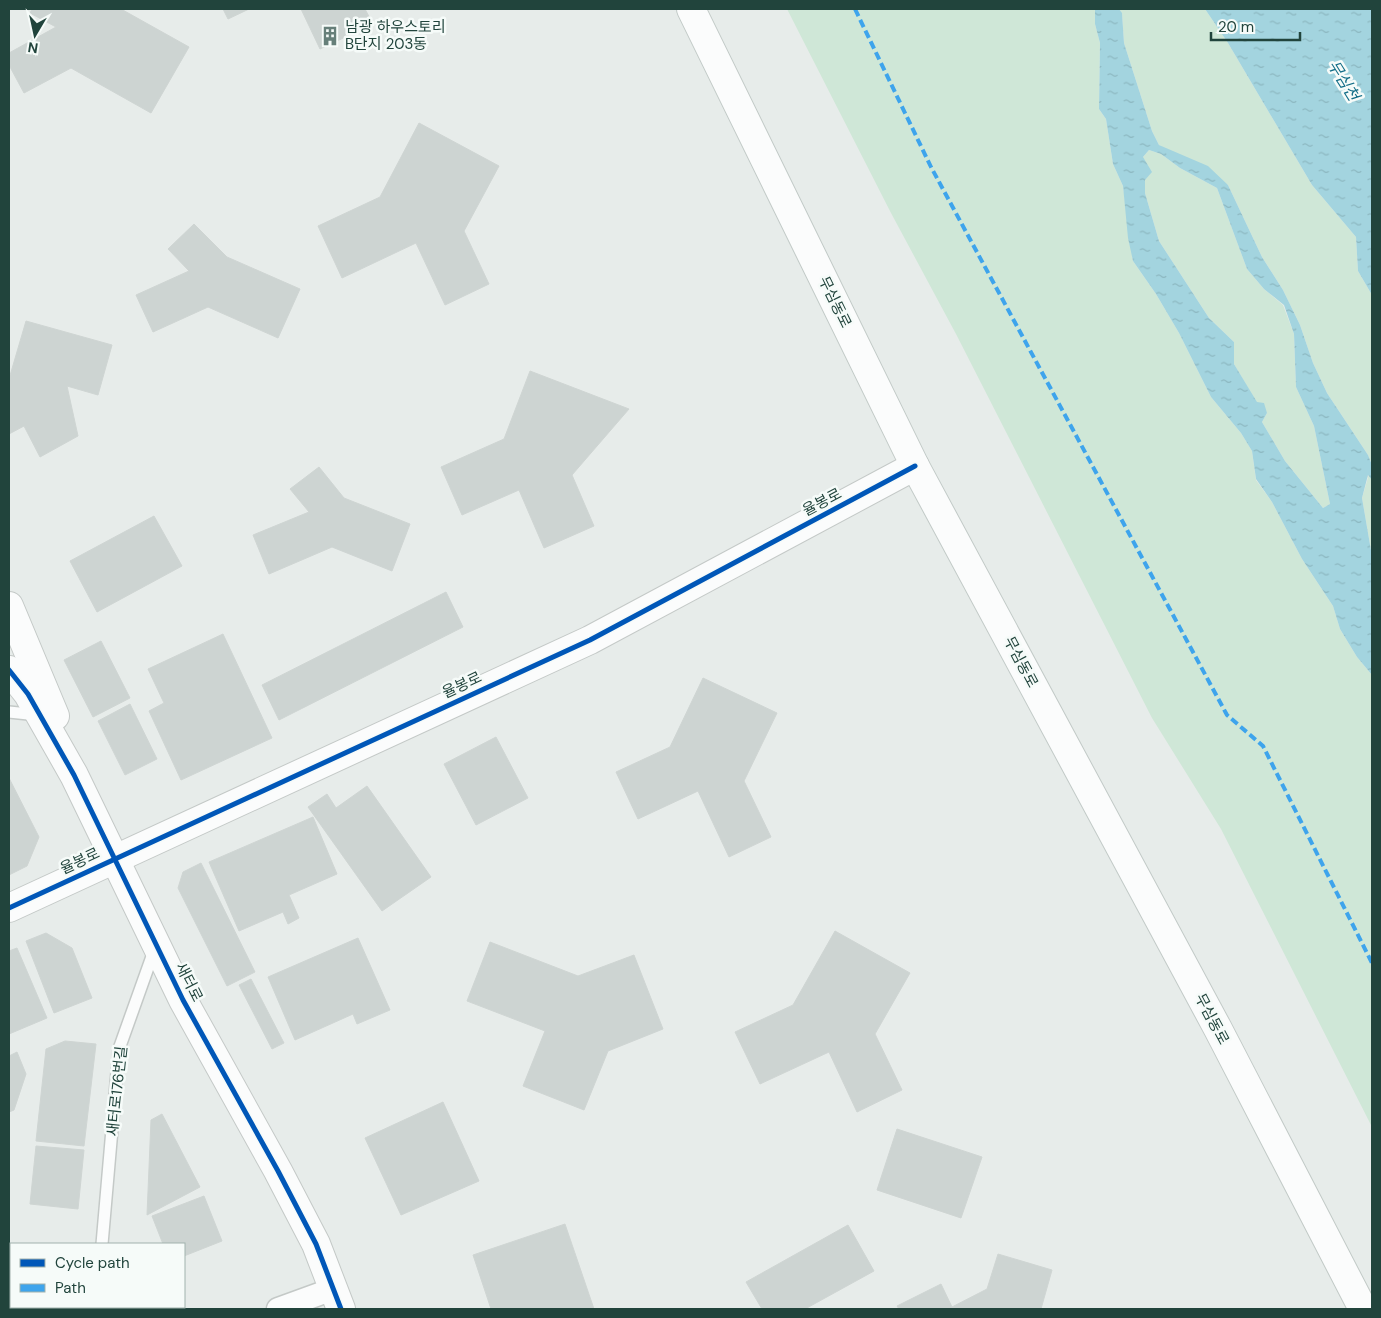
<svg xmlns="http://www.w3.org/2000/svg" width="1381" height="1318" font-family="'DM Sans','Noto Sans KR',sans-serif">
<defs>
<pattern id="water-ripples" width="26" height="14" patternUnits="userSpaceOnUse" patternTransform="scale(1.25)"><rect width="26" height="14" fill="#a3d4df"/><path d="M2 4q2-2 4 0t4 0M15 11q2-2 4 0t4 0" fill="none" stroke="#8cb7c0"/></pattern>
</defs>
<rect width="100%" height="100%" fill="#e7ecea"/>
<g fill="#cfe7d7">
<polygon points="787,9 1095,9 1095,24 1100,43 1099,109 1106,119 1113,164 1123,186 1133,261 1156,294 1179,333 1211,397 1241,433 1252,451 1256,480 1272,502 1302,559 1333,606 1340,629 1357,657 1372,675 1372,1127 1221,829 1152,718 956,334 891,213"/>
<polygon points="1119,9 1205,9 1228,43 1312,185 1356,237 1358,271 1372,295 1372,465 1368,455 1327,393 1313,363 1300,325 1283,290 1262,257 1228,185 1159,145 1152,131 1124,43 1122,14"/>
<polygon points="1149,150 1161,154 1180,168 1217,188 1247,269 1264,289 1283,305 1294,334 1296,387 1314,426 1330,504 1323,508 1285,461 1262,422 1267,413 1257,403 1234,364 1234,342 1209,318 1159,241 1145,193 1143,157"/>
<polygon points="1369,474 1372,480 1372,556 1362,498"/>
</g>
<g fill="url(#water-ripples)" fill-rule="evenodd">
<path d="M1095,9H1119L1122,13L1124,43L1152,131L1159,145L1208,166L1228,185L1262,257L1283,290L1300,325L1313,363L1327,393L1368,455L1372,465V480L1368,475L1362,498L1372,556V675L1357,657L1340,629L1333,606L1302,559L1272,502L1256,479L1252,451L1241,433L1211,397L1179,333L1156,294L1133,261L1128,238L1123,186L1113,164L1106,119L1099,109L1100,43L1095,24ZM1149,150L1161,154L1180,168L1217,188L1247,269L1264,289L1284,305L1294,334L1296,387L1314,426L1330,504L1323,508L1285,461L1262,422L1267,413L1264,403L1257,402L1234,364V342L1209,318L1159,241L1145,193V180L1152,172L1143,157Z"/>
<polygon points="1205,9 1372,9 1372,295 1358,271 1356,237 1312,185 1228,43"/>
</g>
<g fill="#cdd4d2" stroke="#cfd5d3">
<polygon points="32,9 121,9 189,47 151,113 71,68 24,93 9,65 9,53 56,27 30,13"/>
<polygon points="223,9 249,9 228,19"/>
<polygon points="301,9 365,9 373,24 320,49"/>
<polygon points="419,123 499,166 464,231 489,284 445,305 416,243 342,278 318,226 380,197"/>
<polygon points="194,224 227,257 300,289 278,338 208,307 153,332 136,295 189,271 168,249"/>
<polygon points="26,321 112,345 98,395 67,386 78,436 40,457 24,426 9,434 9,379"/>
<polygon points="530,371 629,409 572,475 594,526 544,548 519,490 462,515 441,467 504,439"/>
<polygon points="319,467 344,498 410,524 392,571 332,547 269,574 253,535 309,512 290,489"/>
<polygon points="154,516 182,566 97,612 70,561"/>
<polygon points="446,592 463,627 279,720 262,685"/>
<polygon points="223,634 272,738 181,780 149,711 164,703 148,669"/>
<polygon points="101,641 130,698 93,717 64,660"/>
<polygon points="703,678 777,713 744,781 771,837 729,857 698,791 638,819 616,772 670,747"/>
<polygon points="130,704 157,759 125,775 98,721"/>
<polygon points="496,737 528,798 476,825 444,764"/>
<polygon points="9,778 39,837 27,866 9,875"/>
<polygon points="367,786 431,877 382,911 308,807 327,794 336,808"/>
<polygon points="313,817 337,874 289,895 299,918 288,924 283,912 239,931 209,862"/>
<polygon points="201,863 255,972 227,986 178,888 183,872"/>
<polygon points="835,931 910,973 875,1034 902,1090 857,1112 829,1052 760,1084 735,1032 793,1005"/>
<polygon points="46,933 72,948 92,998 54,1013 26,941"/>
<polygon points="358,938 390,1010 357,1024 353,1014 295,1040 268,977"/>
<polygon points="490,942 578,976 634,955 663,1029 608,1051 584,1110 523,1086 545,1031 467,1001"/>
<polygon points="17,948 47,1018 9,1034 9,951"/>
<polygon points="251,979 284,1043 272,1049 239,985"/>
<polygon points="65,1041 96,1044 84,1146 36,1141 46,1049"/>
<polygon points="17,1052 26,1074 14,1110 9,1112 9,1056"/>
<polygon points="443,1102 479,1181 401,1215 365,1138"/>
<polygon points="162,1114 200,1187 147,1215 151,1120"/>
<polygon points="897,1129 982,1157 961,1218 877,1190"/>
<polygon points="36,1146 84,1150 78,1209 30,1204"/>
<polygon points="204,1196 222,1241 184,1256 184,1244 163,1244 152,1216"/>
<polygon points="565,1224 594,1309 491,1309 473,1255"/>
<polygon points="848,1225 874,1271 805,1309 762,1309 746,1282"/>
<polygon points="998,1254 1052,1270 1041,1309 899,1309 897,1306 941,1284 952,1307 987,1289"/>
<polygon points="9,1305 11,1307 28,1307 28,1309 9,1309"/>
<polygon points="52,1307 83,1307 83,1309 51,1309"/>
<rect x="118" y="1307" width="54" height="2"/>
</g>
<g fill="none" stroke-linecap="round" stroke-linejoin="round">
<defs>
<g id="service">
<polyline points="9,712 38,715"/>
<polyline points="102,1244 119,1049 155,948"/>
<polyline points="97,1309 97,1307"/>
</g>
<polyline id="minor" points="278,1309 333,1289"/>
<g id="tertiary">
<polyline points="9,606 55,716"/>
<polyline points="9,670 28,694 74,775 183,1000 278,1171 316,1244 341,1309"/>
<polyline points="9,908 590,640 915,466"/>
</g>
<polyline id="secondary" points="691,9 915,466 1218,1029 1363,1309"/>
</defs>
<use href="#service" stroke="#c4c9c7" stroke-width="14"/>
<use href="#minor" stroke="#c4c9c7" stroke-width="25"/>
<use href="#tertiary" stroke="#c4c9c7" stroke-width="30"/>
<use href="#secondary" stroke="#c2cac7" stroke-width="30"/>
<use href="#service" stroke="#fbfcfc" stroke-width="11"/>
<use href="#minor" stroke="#fbfcfc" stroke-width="22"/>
<use href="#tertiary" stroke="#fbfcfc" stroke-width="28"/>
<use href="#secondary" stroke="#fbfcfc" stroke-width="28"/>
<polyline stroke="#3ea4ec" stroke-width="4" stroke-dasharray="8 4" stroke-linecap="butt" points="855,9 931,167 1227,715 1263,746 1372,963"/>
<defs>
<g id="cycleway">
<polyline points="9,670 28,694 74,775 183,1000 278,1171 316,1244 341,1309"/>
<polyline points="9,908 590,640 915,466"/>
</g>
</defs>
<use href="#cycleway" stroke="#f6fbf9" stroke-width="8"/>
<use href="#cycleway" stroke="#0057b8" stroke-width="5"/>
</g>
<defs>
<symbol id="building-bare" viewBox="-9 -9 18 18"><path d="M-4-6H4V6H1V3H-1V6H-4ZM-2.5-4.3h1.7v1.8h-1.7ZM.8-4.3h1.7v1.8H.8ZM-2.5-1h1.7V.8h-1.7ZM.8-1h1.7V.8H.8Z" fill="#667f79" stroke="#f6fbf9" stroke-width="2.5" paint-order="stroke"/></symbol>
</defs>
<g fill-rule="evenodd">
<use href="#building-bare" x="316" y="22" width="28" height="28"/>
</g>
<g text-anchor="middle" stroke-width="5" stroke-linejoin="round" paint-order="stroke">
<g font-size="15" fill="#21443c" stroke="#f6fbf9" text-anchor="start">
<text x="345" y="32">남광 하우스토리<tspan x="345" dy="17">B단지 203동</tspan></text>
</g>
<g font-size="15" fill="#21443c" stroke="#f6fbf9">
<text transform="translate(835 302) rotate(64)" y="5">무심동로</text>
<text transform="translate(822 502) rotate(-28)" y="5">율봉로</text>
<text transform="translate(1021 662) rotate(62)" y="5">무심동로</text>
<text transform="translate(462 685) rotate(-25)" y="5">율봉로</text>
<text transform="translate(80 861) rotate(-25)" y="5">율봉로</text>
<text transform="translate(189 982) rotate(63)" y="5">새터로</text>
<text transform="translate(1212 1019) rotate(62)" y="5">무심동로</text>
<text transform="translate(117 1091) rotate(-84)" y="5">새터로176번길</text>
</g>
<g font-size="16" font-style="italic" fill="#136e88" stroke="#f6fbf9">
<text transform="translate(1344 80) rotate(58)" y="6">무심천</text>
</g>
</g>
<rect width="1381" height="1318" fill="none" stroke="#21443c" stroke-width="20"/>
<rect x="10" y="1243" width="175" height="65" fill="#f6fbf9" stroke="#a1b2ad"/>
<rect x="20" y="1259" width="25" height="8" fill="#0057b8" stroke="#a1b2ad"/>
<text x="55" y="1268" font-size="15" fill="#21443c">Cycle path</text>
<rect x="20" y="1284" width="25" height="8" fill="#3ea4ec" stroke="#a1b2ad"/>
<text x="55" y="1293" font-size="15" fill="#21443c">Path</text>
<g transform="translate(35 35) rotate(189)" stroke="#f6fbf9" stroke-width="4" paint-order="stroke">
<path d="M0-4L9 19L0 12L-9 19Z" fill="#21443c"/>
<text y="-8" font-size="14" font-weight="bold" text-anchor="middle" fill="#21443c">N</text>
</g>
<path d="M1211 32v8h89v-8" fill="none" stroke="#21443c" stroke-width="2.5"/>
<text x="1218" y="32" font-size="15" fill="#21443c" stroke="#f6fbf9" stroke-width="4" paint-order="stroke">20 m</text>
</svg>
